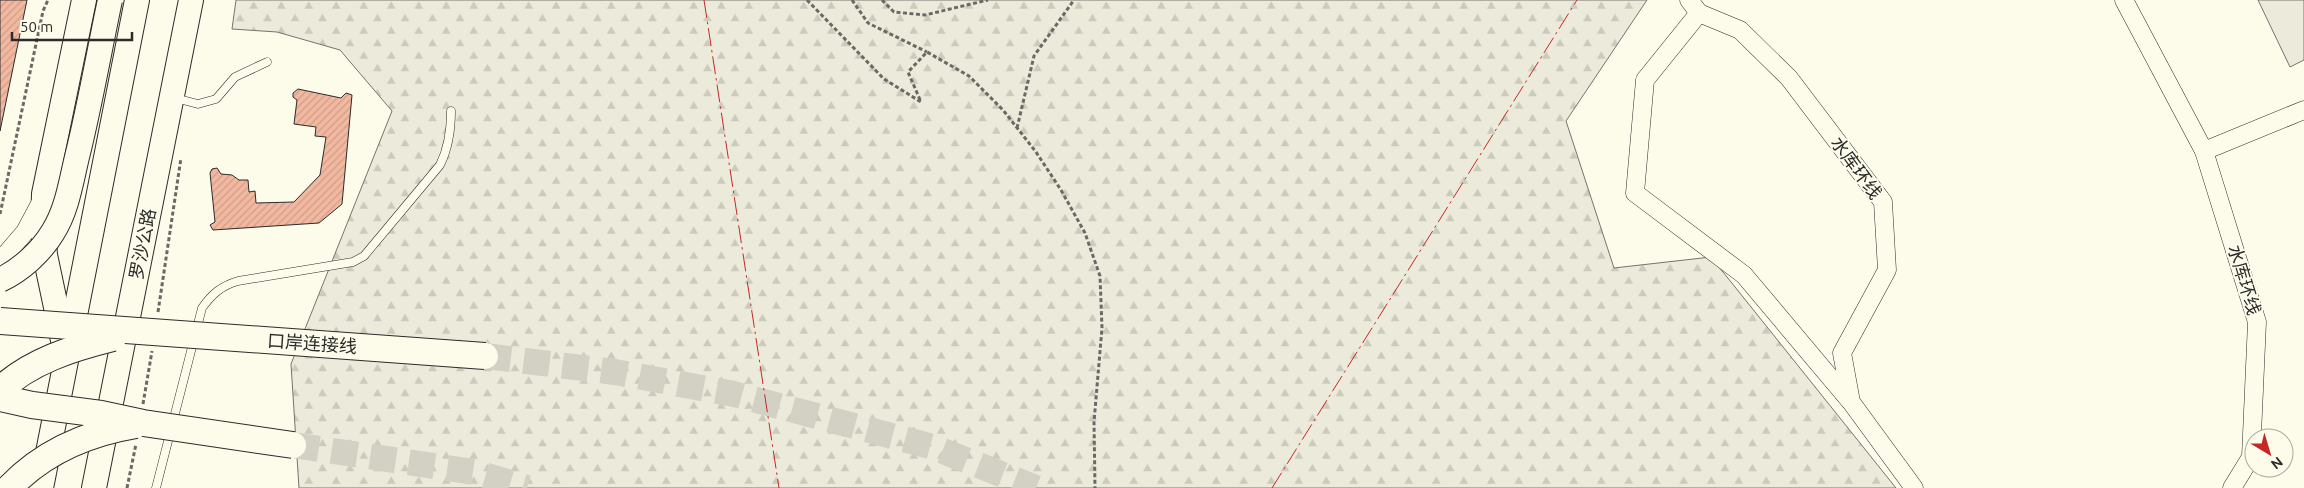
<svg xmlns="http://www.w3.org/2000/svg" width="2304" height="488" font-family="Ubuntu,'Noto Sans SC',sans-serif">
<defs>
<pattern id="forest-firs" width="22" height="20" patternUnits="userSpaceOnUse" patternTransform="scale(1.25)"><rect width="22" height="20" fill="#ecebdb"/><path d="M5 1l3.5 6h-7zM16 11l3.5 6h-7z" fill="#cbcabc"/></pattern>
<pattern id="building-hatch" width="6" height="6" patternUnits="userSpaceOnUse" patternTransform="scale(1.25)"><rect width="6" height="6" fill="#f2b8a0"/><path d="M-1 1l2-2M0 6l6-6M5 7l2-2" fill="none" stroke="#d09e8a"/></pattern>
</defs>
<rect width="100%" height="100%" fill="#fdfbea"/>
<polygon fill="url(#forest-firs)" stroke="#74746e" points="236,0 1647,0 1566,121 1614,268 1711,257 1896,488 299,488 291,364 392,111 340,50 277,32 232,29"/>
<polygon fill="#eceadb" stroke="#74746e" points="2258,0 2304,0 2304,60 2290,67"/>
<g fill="url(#building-hatch)" stroke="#2b2b2b">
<polygon points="0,0 27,0 0,131"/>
<polygon points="298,89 341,98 346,93 352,95 342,204 319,223 213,230 210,225 215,222 210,173 212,169 217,168 221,174 232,175 239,180 248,180 249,192 255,191 256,203 294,202 320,175 326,137 315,136 316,127 294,124 297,100 293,97 293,93"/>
</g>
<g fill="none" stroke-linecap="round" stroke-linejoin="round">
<g stroke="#d3d1c4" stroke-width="26" stroke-dasharray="26 13" stroke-linecap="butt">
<polyline points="485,356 615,372 734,394 933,447 1036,488"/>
<polyline points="293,445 474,472 527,488"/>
</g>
<defs>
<g id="service">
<polyline points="175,98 198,104 216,99 235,77 267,62"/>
<path d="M156,488L202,308C212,294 221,286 238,281L353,262L364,256L440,165C449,147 451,130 451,111"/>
</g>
<g id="tertiary">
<polyline points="1689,0 1699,13 1740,30 1789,78 1883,202 1887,270 1842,353 1851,402 1914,488"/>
<polyline points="2124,0 2204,151 2257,322 2251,457 2232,488"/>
<polyline points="1699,13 1645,80 1635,193 1744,275 1850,401"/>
<polyline points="2204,151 2304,110"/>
<polyline points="0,261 25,232 41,202"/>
</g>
<g id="trunk">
<polyline points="64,345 45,255 43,225 44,194 84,0"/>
<polyline points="41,488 137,0"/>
<polyline points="94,488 191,0"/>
</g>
</defs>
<use href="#service" stroke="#2b2b2b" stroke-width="9"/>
<use href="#tertiary" stroke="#2b2b2b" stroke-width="19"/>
<use href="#trunk" stroke="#2b2b2b" stroke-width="26"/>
<g stroke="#6a6964" stroke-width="3" stroke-dasharray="4 2.5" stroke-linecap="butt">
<polyline points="807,0 884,79 921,102 908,72 927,52 969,76 1003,110 1036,152 1061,190 1085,233 1100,276 1102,328 1094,422 1095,488"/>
<polyline points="852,0 868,23 927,52"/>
<polyline points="882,0 894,12 925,15 988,0"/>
<polyline points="1017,128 1034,56 1074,0"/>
<polyline points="0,214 43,11 48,0"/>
<polyline points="158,312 181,158"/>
<polyline points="143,404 152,351"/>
<polyline points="127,488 136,444"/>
</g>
<use href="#service" stroke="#fdfbea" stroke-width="8"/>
<use href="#tertiary" stroke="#fdfbea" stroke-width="18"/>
<use href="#trunk" stroke="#fdfbea" stroke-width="24"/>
<defs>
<path id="trunk-bridge" d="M0,280C21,270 41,252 53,232C67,210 71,182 77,157C90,105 99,52 110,0"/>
<g id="motorway-bridge">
<polyline points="0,321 485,356"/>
<path d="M0,390C30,361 73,348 113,338"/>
<polyline points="0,398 32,405 101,414 143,423 293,445"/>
<path d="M9,488C43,452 88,433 136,425"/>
</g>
</defs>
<use href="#trunk-bridge" stroke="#2b2b2b" stroke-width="26" stroke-linecap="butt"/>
<use href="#motorway-bridge" stroke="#2b2b2b" stroke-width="28" stroke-linecap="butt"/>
<use href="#trunk-bridge" stroke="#fdfbea" stroke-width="24"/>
<use href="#motorway-bridge" stroke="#fdfbea" stroke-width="26"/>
<g stroke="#c62828" stroke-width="1" stroke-dasharray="18 4 2.5 4" stroke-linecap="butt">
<polyline points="704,0 779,488"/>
<polyline points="1272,488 1577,0"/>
</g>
</g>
<g text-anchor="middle" stroke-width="4" stroke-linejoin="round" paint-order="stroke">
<g font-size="18" fill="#2b2b2b" stroke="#fdfbea">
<text transform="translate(1856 168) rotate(54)" y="6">水库环线</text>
<text transform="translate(143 244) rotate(-79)" y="6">罗沙公路</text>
<text transform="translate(2244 280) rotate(73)" y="6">水库环线</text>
<text transform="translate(312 344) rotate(4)" y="6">口岸连接线</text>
</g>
</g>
<g transform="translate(2269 453) rotate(142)"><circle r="24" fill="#fdfbea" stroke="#a9a89e"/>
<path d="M0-4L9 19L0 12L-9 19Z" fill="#c62828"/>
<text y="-8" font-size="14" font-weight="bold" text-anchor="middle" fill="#2b2b2b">N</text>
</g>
<path d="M12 32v8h120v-8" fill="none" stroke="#2b2b2b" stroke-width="2.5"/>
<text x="20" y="32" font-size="15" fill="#2b2b2b" stroke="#fdfbea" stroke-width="4" paint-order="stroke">50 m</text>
</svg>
